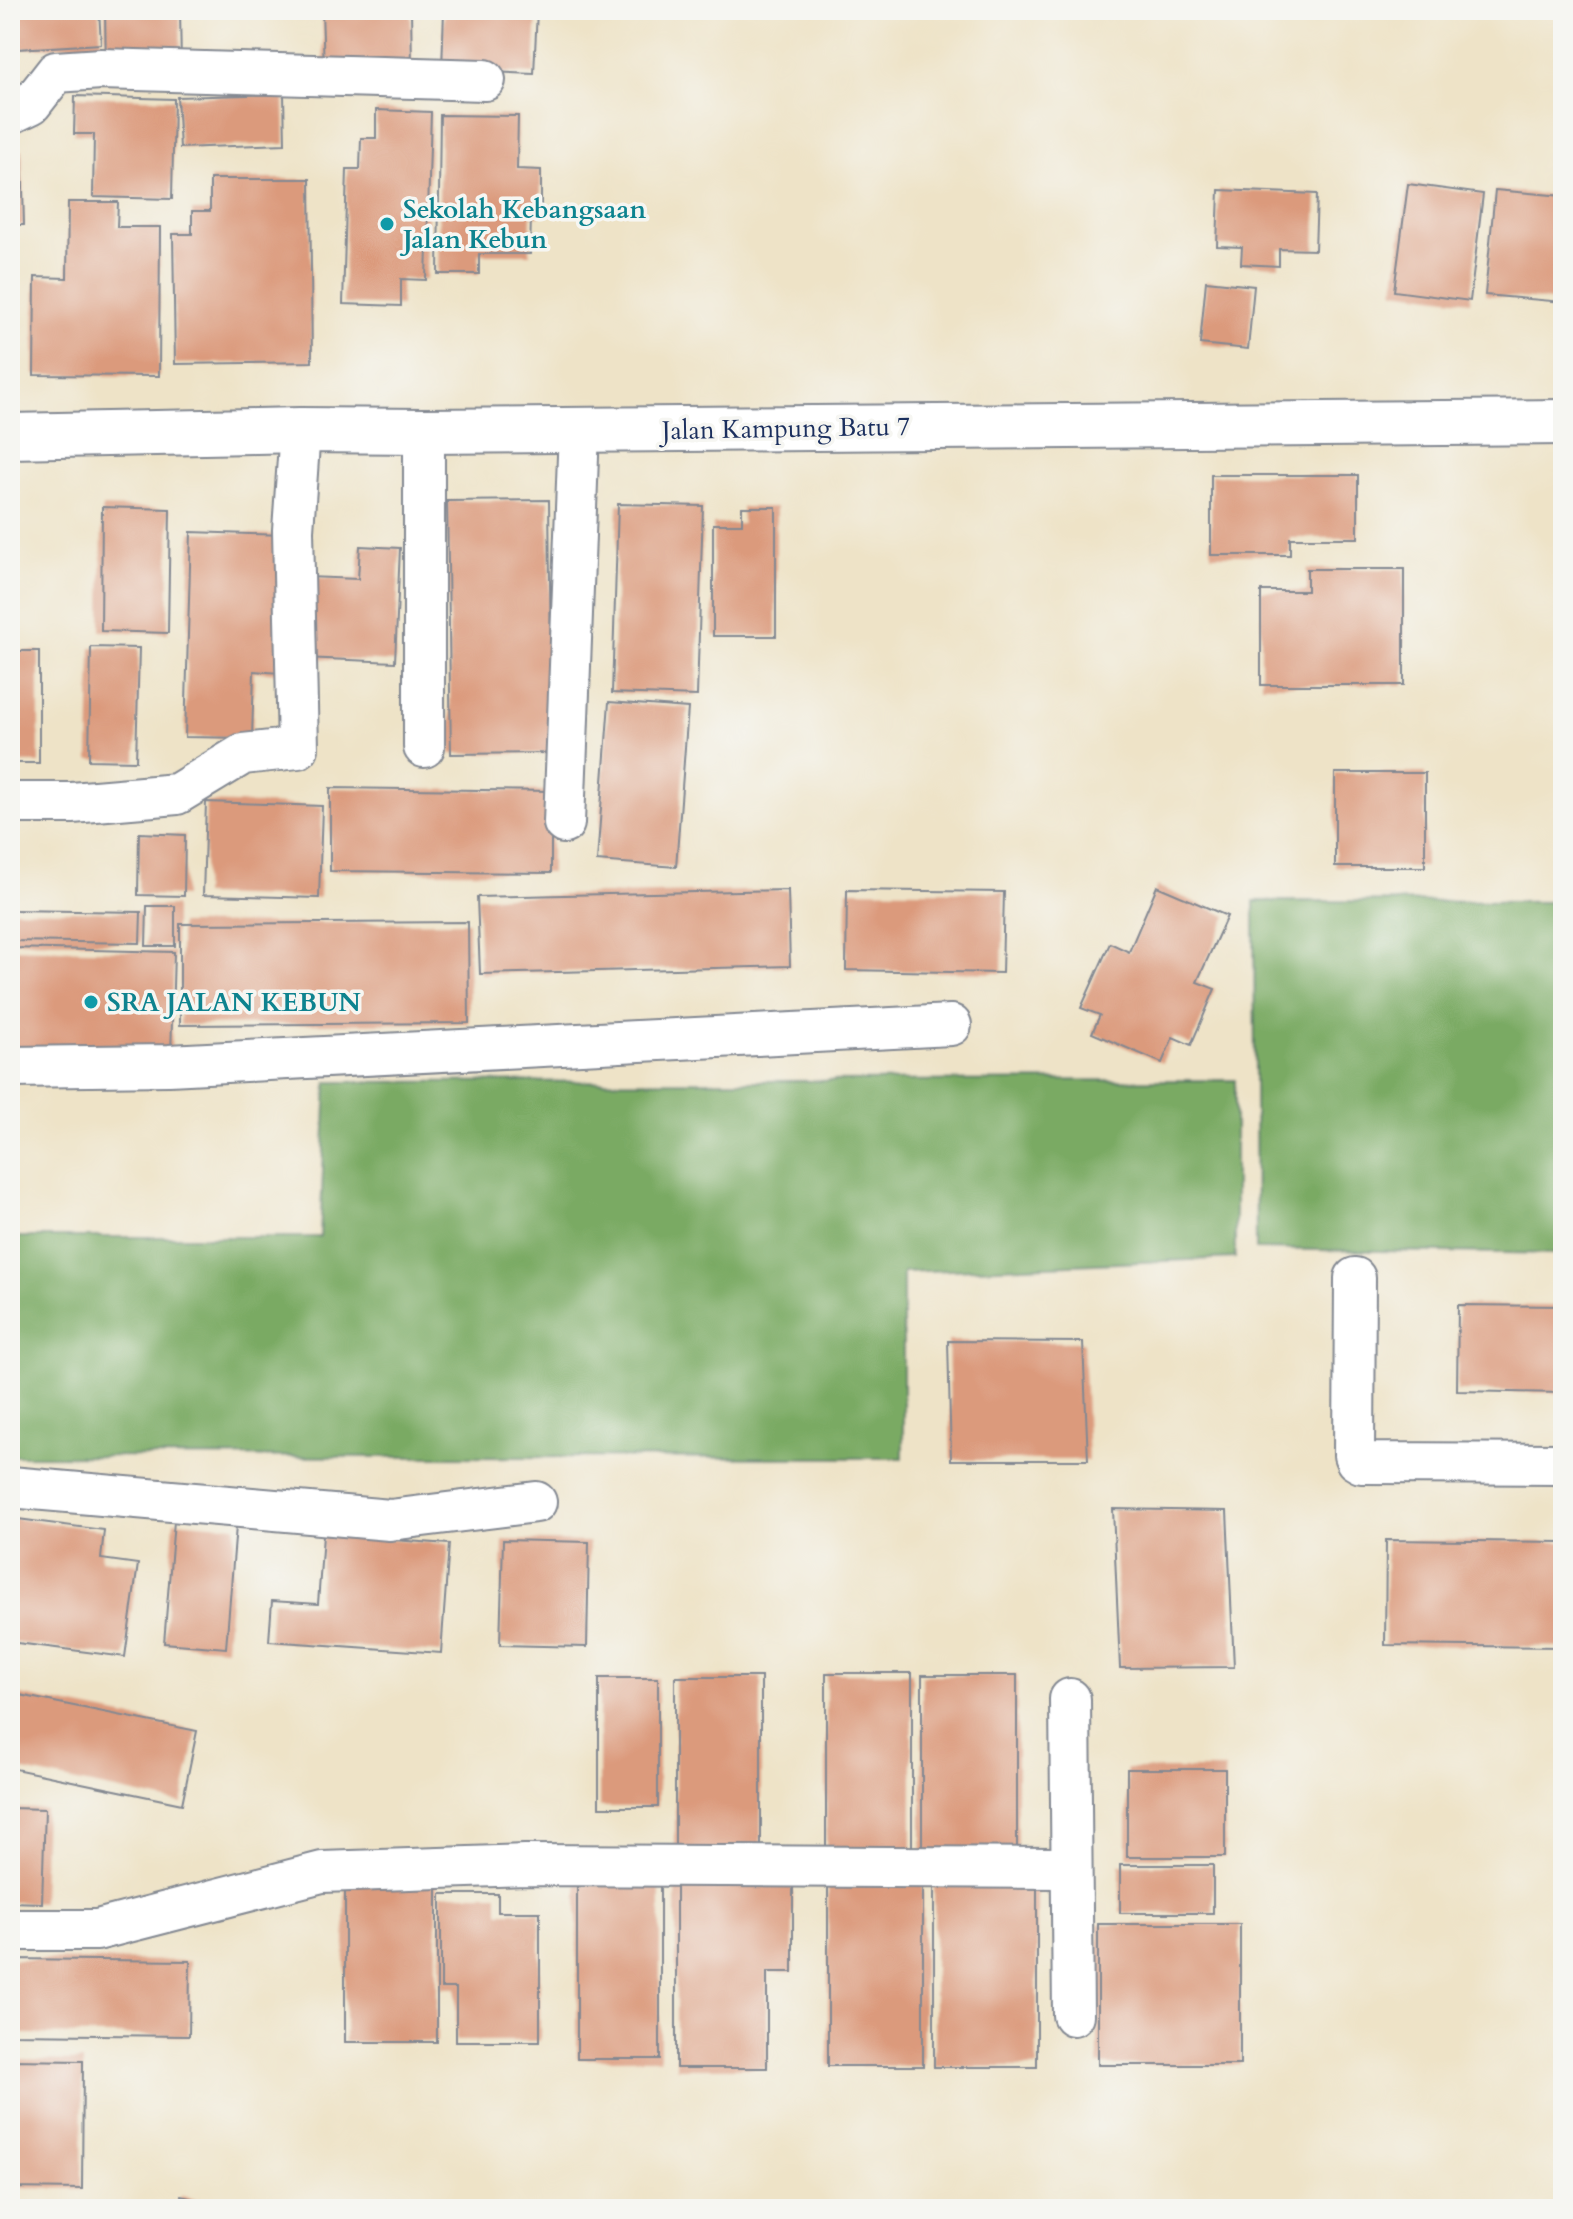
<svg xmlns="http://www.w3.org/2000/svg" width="1573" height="2219" font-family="Cardo,serif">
<rect width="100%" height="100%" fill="#f6f6f2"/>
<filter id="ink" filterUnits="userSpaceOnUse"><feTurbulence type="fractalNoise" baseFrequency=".0125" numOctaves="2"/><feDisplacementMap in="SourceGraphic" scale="16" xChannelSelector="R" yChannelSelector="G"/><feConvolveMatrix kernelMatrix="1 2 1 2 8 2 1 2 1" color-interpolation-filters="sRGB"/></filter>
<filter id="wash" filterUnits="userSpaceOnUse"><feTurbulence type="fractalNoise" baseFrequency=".006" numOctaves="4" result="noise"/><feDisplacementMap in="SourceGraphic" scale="32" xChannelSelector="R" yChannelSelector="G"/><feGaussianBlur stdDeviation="1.8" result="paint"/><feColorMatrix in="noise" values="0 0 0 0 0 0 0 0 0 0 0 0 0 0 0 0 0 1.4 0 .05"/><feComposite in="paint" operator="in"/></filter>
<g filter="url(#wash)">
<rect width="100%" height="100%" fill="#eee3c7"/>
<g fill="#7aaa64" stroke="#4a6c61" stroke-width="2">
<polygon points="1254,901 1563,902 1563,1254 1256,1249"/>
<polygon points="1235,1080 1235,1258 903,1272 903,1458 10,1456 10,1237 320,1237 327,1082"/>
</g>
<g id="blocks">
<g fill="#db9a7c">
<polygon points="10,10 99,10 101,44 17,49 19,101 10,101"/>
<polygon points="105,10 180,10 181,65 106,67"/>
<polygon points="322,10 411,10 412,67 324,69"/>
<polygon points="444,10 537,10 534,74 442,70"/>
<polygon points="284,94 285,144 180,148 177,97"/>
<polygon points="75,96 174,99 172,199 93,197 94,134 74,134"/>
<polygon points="376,110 431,112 426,280 401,279 401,306 343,304 347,169 360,169 361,138 376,138"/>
<polygon points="440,115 518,116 517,169 541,170 541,216 531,216 530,254 479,254 479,274 438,274"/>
<polygon points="10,150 22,150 24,225 10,225"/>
<polygon points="210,179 310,179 312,362 175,364 173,234 192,234 192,211 210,211"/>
<polygon points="1408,184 1483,194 1470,301 1394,291"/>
<polygon points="1219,190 1317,194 1315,250 1279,249 1279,266 1241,264 1242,247 1217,246"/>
<polygon points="1495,190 1563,196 1563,302 1485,295"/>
<polygon points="68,202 118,202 117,227 160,227 159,376 34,375 35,277 67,278"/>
<polygon points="1206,281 1254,286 1248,349 1200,344"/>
<polygon points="1211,475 1358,475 1358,538 1290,538 1290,555 1211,555"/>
<polygon points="549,500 552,753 451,754 447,501"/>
<polygon points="618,504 703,506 697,696 612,693"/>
<polygon points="102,507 170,509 168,633 101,631"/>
<polygon points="742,507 776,507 776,636 713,636 713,524 742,524"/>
<polygon points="191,532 284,535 280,673 254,671 252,738 185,737"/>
<polygon points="360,546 400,548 395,662 304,658 308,577 358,579"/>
<polygon points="1307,569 1404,569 1404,685 1261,685 1261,591 1307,591"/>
<polygon points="91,647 139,648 136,761 89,760"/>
<rect x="10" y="651" width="29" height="112"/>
<polygon points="609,702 688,708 676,867 597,861"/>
<rect x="1335" y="773" width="90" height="94"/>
<polygon points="330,788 551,791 551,873 330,871"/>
<polygon points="206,802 322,806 319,898 203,895"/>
<polygon points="139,833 185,835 184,896 138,895"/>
<polygon points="1157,886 1227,916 1197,982 1215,989 1191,1045 1173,1037 1162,1063 1092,1033 1100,1015 1081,1008 1110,943 1129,952"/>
<polygon points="788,890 790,966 480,974 477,897"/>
<polygon points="847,890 1004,892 1002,973 846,970"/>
<polygon points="147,906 175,906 175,946 146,946"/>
<polygon points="10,910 141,912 140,943 10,941"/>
<polygon points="468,922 469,1023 180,1025 180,924"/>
<polygon points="10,948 174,952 171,1055 10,1052"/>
<polygon points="1458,1305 1563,1306 1563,1393 1457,1391"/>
<polygon points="948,1341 1083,1342 1088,1460 951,1460"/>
<polygon points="1113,1509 1227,1511 1234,1667 1120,1668"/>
<polygon points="10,1518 104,1530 101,1559 138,1564 125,1657 10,1642"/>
<polygon points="174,1521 236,1526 226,1648 164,1643"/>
<polygon points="323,1535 449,1544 441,1653 269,1641 272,1601 318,1604"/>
<polygon points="503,1540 589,1542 587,1647 500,1645"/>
<polygon points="1386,1540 1563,1542 1563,1647 1385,1645"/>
<rect x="826" y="1673" width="86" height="181"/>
<rect x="922" y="1675" width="95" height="179"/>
<rect x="675" y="1677" width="86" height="177"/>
<rect x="599" y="1678" width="59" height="129"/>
<polygon points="10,1693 197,1731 182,1804 10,1768"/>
<rect x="1127" y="1769" width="98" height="88"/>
<polygon points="10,1808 45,1809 42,1903 10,1902"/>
<rect x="1120" y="1865" width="93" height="48"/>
<polygon points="676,1874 793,1874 793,1972 767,1972 767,2068 676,2068"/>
<rect x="345" y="1879" width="92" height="163"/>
<rect x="577" y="1884" width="83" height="175"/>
<rect x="828" y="1884" width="95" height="182"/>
<rect x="934" y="1886" width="103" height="181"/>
<polygon points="441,1894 498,1894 498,1912 540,1912 540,2041 456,2041 456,1988 441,1988"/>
<rect x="1098" y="1924" width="142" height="141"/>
<polygon points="10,1959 190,1961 189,2036 10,2034"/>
<polygon points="10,2060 83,2061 82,2189 10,2188"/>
<polygon points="181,2196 232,2208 232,2209 178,2209"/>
</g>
</g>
</g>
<g filter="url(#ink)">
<use href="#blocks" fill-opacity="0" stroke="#848992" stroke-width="2"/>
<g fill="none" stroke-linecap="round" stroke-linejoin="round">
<defs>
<g id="minor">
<polyline points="10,114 31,104 56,72 101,69 485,80"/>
<polyline points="424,747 424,431"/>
<polyline points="10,803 72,803 177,794 243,754 298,748 293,530 300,430"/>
<polyline points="564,823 579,430"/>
<polyline points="10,1067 169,1065 951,1025"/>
<polyline points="1355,1278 1354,1455 1356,1460 1361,1463 1563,1464"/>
<polyline points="10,1487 390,1520 536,1502"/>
<polyline points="1070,1699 1073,2015"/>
<polyline points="10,1930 97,1930 322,1872 525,1865 1070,1868"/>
</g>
<polyline id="tertiary" points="10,436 300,430 424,431 1563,422"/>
</defs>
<use href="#minor" stroke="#848992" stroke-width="44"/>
<use href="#tertiary" stroke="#848992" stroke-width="48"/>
<use href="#minor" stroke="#fff" stroke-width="40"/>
<use href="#tertiary" stroke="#fff" stroke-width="44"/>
</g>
</g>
<g fill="#0f9aa8" stroke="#f6f6f2" stroke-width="3">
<circle cx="387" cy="224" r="8"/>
<circle cx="91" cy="1002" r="8"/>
</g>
<g text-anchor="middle" stroke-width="7" stroke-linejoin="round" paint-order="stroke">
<g font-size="26" font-weight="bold" fill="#0d838f" stroke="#f6f6f2" text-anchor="start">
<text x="403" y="218">Sekolah Kebangsaan<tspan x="403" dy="30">Jalan Kebun</tspan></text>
<text x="107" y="1011">SRA JALAN KEBUN</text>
</g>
<g font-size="26" fill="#1b2f5e" stroke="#f6f6f2">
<text transform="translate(786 428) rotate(-1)" y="9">Jalan Kampung Batu 7</text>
</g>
</g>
<rect width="1573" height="2219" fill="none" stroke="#f6f6f2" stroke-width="40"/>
</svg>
